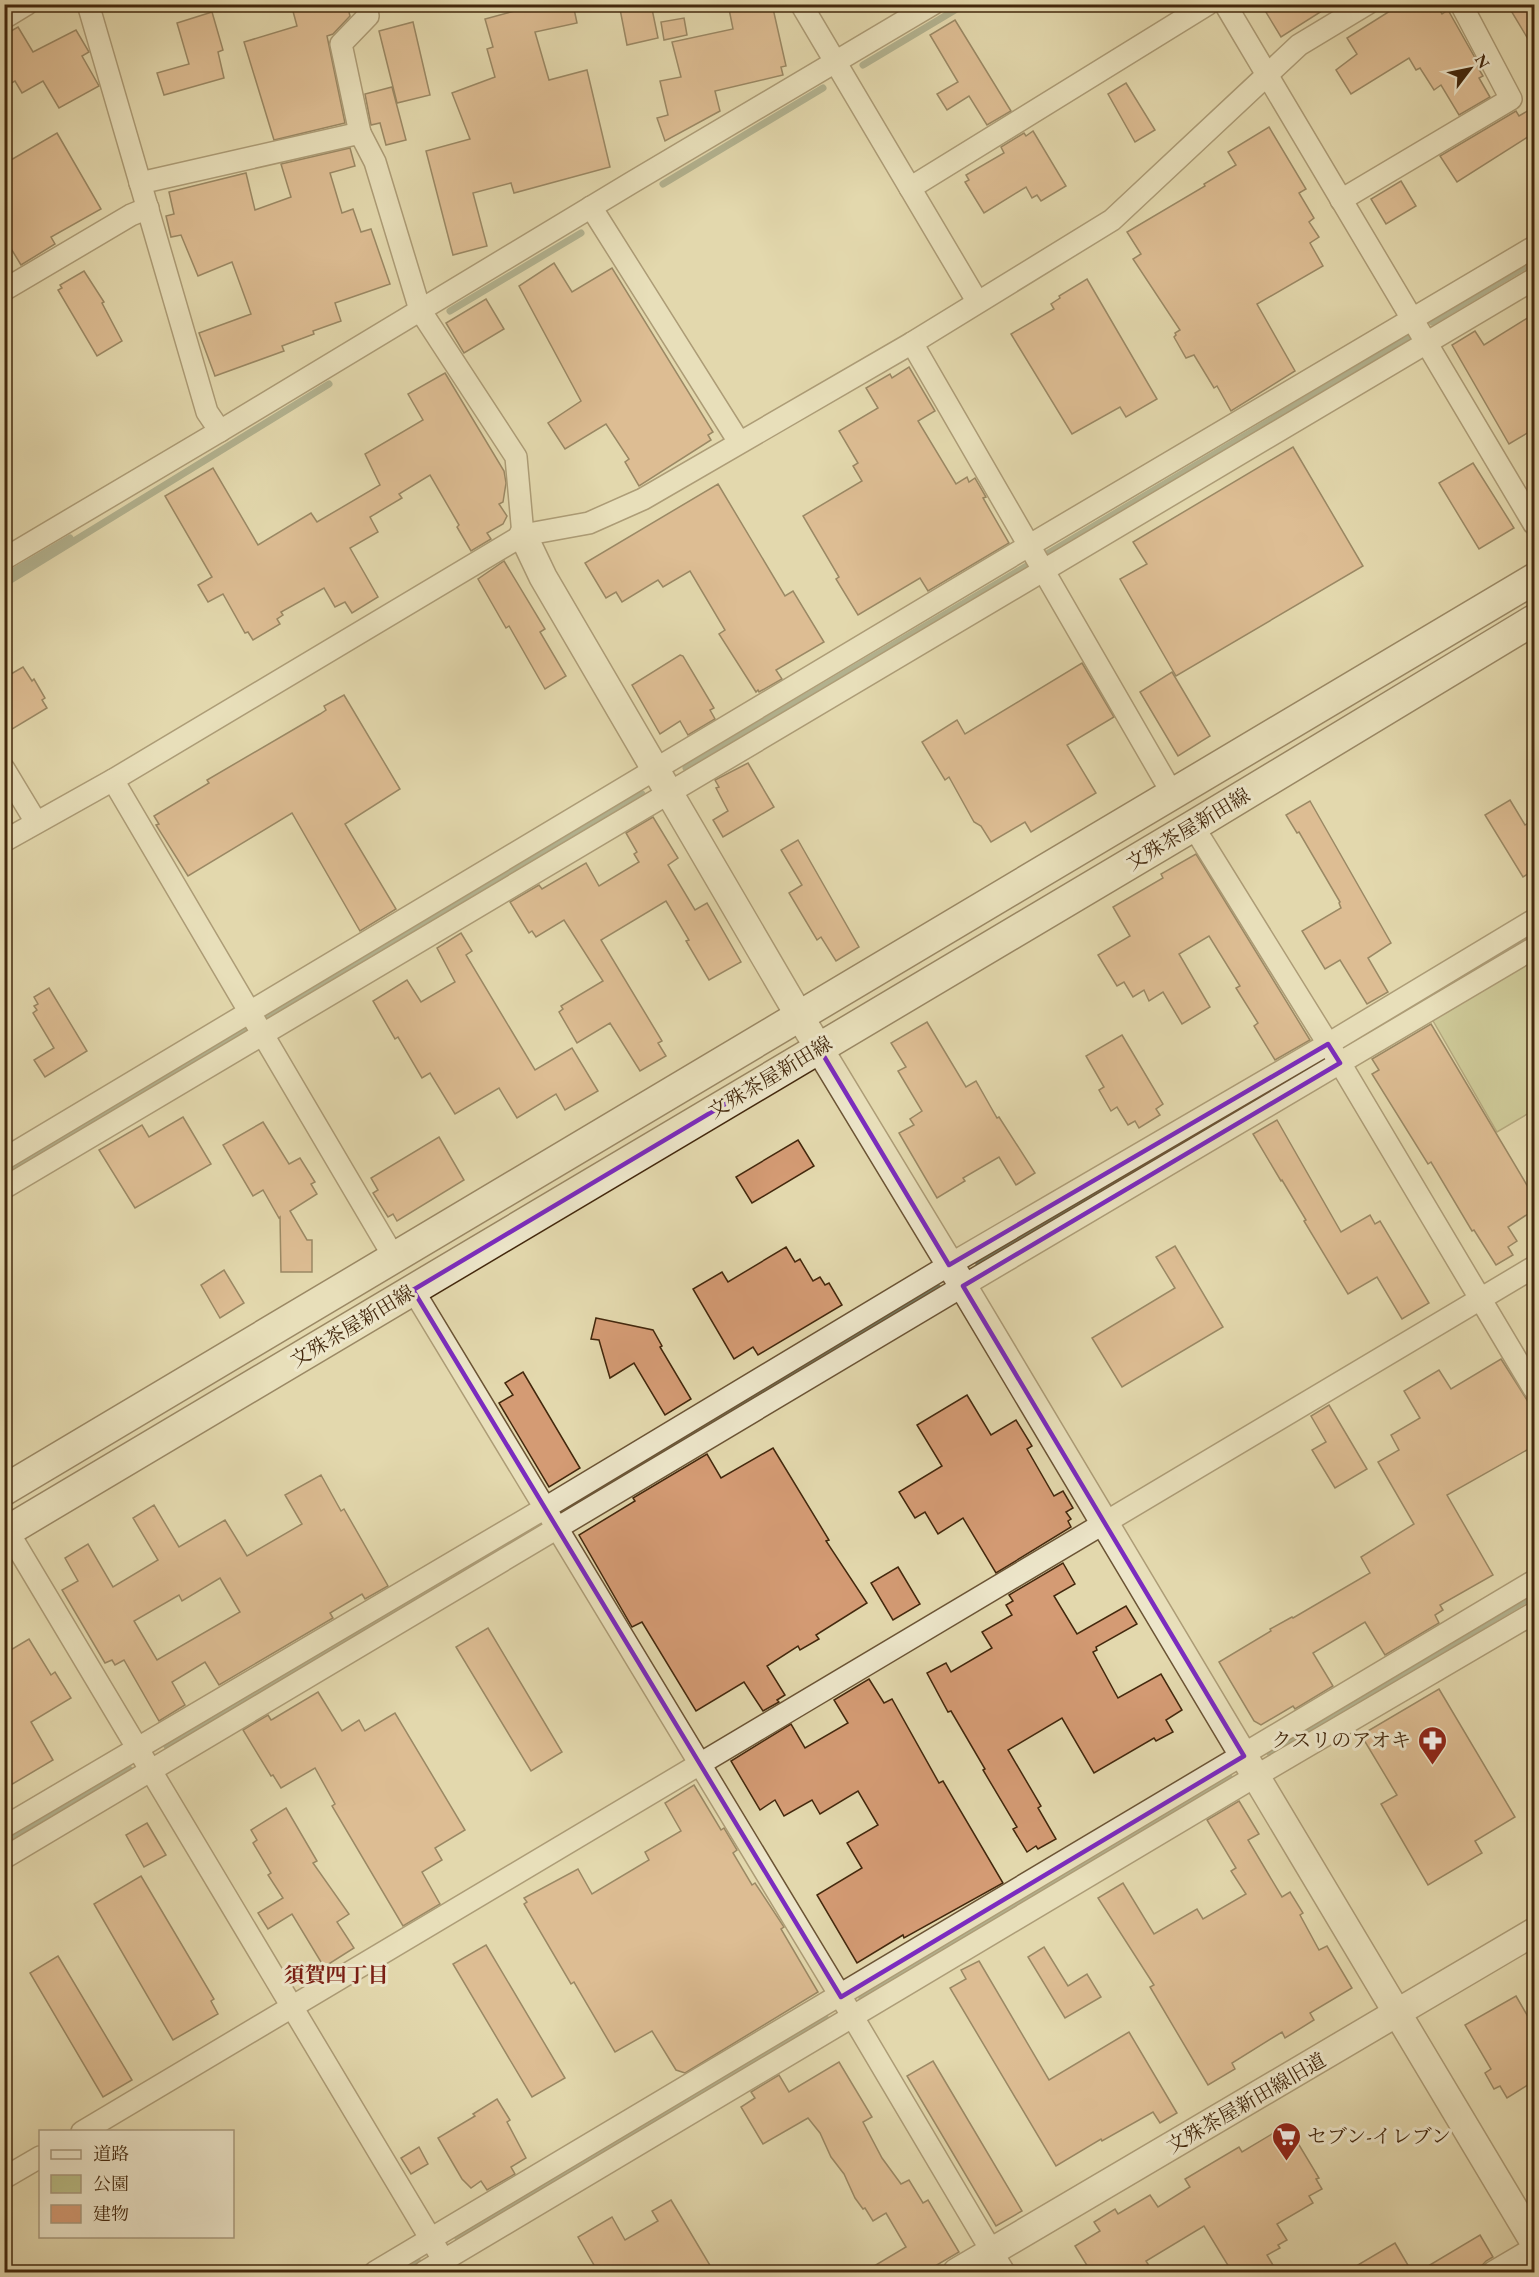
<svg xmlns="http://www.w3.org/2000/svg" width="1539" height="2277" font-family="'EB Garamond','Noto Serif JP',serif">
<rect width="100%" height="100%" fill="#e3d8ad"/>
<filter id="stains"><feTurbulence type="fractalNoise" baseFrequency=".00333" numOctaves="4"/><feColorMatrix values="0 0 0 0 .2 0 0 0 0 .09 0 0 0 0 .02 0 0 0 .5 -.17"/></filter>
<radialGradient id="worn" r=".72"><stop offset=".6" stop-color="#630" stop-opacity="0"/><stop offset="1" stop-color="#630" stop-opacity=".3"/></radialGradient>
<polygon fill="#b9bd86" stroke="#7e724a" stroke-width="1.5" points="1534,958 1534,1110 1497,1132 1432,1019"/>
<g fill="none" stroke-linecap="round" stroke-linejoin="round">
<g stroke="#758068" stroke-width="7">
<polyline points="863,65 965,4"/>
<polyline points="663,184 823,88"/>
<polyline points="450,311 581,233"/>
<polyline points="1432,322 1534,261"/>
<polyline points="1047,554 1409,338"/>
<polyline points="4,577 70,538"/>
<polyline points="4,584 329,384"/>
<polyline points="686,768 1030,564"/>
<polyline points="1454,980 1534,932"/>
<polyline points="267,1017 642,794"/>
<polyline points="4,1173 249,1028"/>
<polyline points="979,1264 1269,1090"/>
<polyline points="570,1507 938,1288"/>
<polyline points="167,1746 536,1526"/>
<polyline points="1270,1753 1534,1595"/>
<polyline points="4,1843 129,1769"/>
<polyline points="862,1998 1229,1777"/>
<polyline points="458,2238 826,2019"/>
<polyline points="399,2272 418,2262"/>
<polyline points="1519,2272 1522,2271"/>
</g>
</g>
<g fill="#d49b74" stroke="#43280d" stroke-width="1.5" fill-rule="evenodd">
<polygon points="291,4 347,4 350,16 333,34 327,36 345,123 274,140 244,42 297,26"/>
<polygon points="552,4 573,4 577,23 535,32 549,80 587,70 610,167 514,193 511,183 473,193 487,246 453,255 426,151 470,139 452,93 495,77 487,49 493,47 485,19 533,6 534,9"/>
<polygon points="619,4 651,4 658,38 627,45"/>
<polygon points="728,4 772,4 786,66 781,67 783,75 715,91 720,111 665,141 657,118 668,115 660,81 681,77 672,42 733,29"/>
<polygon points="1261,4 1333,4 1281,37"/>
<polygon points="1401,4 1436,4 1442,14 1448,10 1479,65 1477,66 1483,76 1479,78 1490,97 1459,115 1441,85 1434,90 1420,68 1416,70 1409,58 1351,94 1336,70 1357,54 1347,38"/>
<polygon points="1507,4 1534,4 1534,49"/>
<polygon points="212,12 223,50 218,52 224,78 164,95 157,73 189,64 177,23"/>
<polygon points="684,18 687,35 664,40 661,22"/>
<polygon points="955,20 1011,111 987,125 969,96 947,110 937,94 958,82 930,35"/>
<polygon points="413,22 430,95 397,103 379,31"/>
<polygon points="18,27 33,52 76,30 89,52 82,56 99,86 59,108 43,81 22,93 15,81 4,87 4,35"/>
<polygon points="1126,83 1155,130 1135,142 1108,94"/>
<polygon points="392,87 406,140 386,145 380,123 371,125 365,94"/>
<polygon points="1534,107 1534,133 1457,182 1440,156 1516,111 1519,116"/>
<polygon points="1269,127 1306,189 1299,193 1314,218 1309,222 1319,237 1310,243 1323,266 1257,304 1295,371 1231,411 1217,386 1214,388 1194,355 1186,358 1174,337 1176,335 1175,333 1180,330 1133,259 1141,254 1127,232 1205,186 1204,184 1236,165 1228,152"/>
<polygon points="1033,131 1066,186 1041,201 1037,195 1032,198 1026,187 984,213 965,182 969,180 966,175 1004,153 1001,147 1024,133 1026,136"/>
<polygon points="57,133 101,209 51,237 55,244 21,265 4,237 4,164"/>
<polygon points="350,148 355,166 330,173 342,213 353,209 361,232 371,229 390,284 335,303 341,321 313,331 314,334 282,346 284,351 215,376 199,333 251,314 232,262 198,276 181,235 171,237 166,216 174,214 169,192 246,173 255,210 291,197 281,164"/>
<polygon points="1401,181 1416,206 1386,224 1371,199"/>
<polygon points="554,263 572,292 612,268 713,432 708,435 711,440 639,486 625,462 629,459 606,424 565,449 548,423 581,401 519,286"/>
<polygon points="84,271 104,302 102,303 122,341 97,356 58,290 62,288 60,285"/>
<polygon points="1087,279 1157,399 1126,417 1120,407 1072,434 1011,334 1054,309 1051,304 1060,298 1059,296"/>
<polygon points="486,299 504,329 464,353 446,323"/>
<polygon points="1534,314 1534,429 1509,444 1452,345 1475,331 1484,345"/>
<polygon points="909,367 935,411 918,421 956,484 967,477 969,482 975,478 986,497 983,498 1009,543 928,591 920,578 858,615 836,579 839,577 803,516 862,481 853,466 858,463 839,431 878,408 866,388 890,374 892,378"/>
<polygon points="445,373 504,471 506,483 503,502 499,504 507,516 503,524 487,533 491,539 471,551 457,527 459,525 430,475 399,494 402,498 370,517 378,532 350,548 378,597 352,613 345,602 335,607 324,588 281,612 283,615 277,619 280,624 253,640 248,632 245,633 223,594 208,602 198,585 212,577 165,496 213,468 258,545 311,513 317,522 380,485 365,454 423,420 408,394"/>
<polygon points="1293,447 1363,566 1176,676 1120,579 1147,564 1133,542"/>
<polygon points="1473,463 1514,528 1479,549 1439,483"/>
<polygon points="718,484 785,596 793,591 824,642 776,670 782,679 759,692 758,690 756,692 719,634 725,630 690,571 663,587 658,580 622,602 616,592 606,598 585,563"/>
<polygon points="504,561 545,629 540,632 566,676 545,689 509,626 506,628 478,579"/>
<polygon points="680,655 683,656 714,708 710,710 715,719 688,735 680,721 660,734 632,685"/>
<polygon points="1082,663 1114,717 1067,745 1096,793 1031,832 1025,822 991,842 981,826 974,822 949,777 945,780 922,742 957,720 965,734"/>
<polygon points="23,667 32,681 34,679 45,698 42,700 47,708 4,734 4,678"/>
<polygon points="1172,672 1210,736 1178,756 1140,692"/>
<polygon points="344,695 400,789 345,824 396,909 360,931 292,813 188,876 156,825 159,824 154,816 209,783 207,780 320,714 326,710 324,706"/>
<polygon points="748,763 774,807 723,837 713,820 728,811 716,788 719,787 715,780"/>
<polygon points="1510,800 1525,825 1534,819 1534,870 1523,877 1485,815"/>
<polygon points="1310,801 1391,943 1368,958 1388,992 1367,1004 1340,960 1325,969 1302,931 1341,908 1339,903 1340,902 1299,832 1297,833 1286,815"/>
<polygon points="653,817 678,858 668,865 695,910 707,903 741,962 709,980 686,941 689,940 666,901 601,940 662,1041 658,1043 666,1056 640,1071 610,1023 577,1043 559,1012 563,1009 561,1006 603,981 564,920 536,937 532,931 529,933 510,902 539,885 542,889 586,863 599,886 639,862 634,854 637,852 626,833"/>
<polygon points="798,840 859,947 836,961 821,937 817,940 789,893 802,885 781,850"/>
<polygon points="1196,854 1310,1040 1275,1060 1254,1026 1258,1023 1236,988 1240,986 1209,936 1179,954 1210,1007 1182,1024 1163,992 1149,1001 1144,990 1133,997 1124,982 1117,986 1098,955 1130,936 1113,907 1163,878 1161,874"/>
<polygon points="461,933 472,951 466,955 535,1070 572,1048 598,1091 565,1110 556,1094 517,1118 499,1088 455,1114 430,1073 422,1078 398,1037 395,1039 373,1001 407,980 421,1002 455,982 437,948"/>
<polygon points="49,988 87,1051 45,1077 34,1060 54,1048 33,1013 37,1010 34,1006 38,1004 34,997"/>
<polygon points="927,1022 966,1087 976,1081 997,1118 999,1117 1035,1173 1016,1185 999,1157 963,1178 965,1181 937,1198 899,1133 914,1125 910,1119 922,1111 898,1071 906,1067 891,1043"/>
<polygon points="1431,1024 1534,1197 1534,1210 1508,1227 1517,1241 1508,1247 1513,1255 1496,1265 1474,1230 1472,1231 1431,1162 1428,1164 1372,1074 1379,1070 1372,1059"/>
<polygon points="1122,1035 1163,1104 1156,1109 1160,1115 1139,1128 1135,1121 1128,1125 1117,1107 1111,1111 1099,1090 1104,1087 1086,1056"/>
<polygon points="183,1117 211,1164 135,1208 99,1150 142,1125 149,1137"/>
<polygon points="1277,1120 1341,1232 1370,1215 1375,1224 1380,1221 1429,1303 1402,1319 1377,1277 1348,1294 1304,1221 1306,1220 1282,1180 1281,1181 1253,1134"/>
<polygon points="263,1122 289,1164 300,1158 315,1182 311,1184 317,1194 290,1211 307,1240 312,1240 312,1272 281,1272 280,1217 279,1218 263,1190 253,1196 223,1145"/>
<polygon points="439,1137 464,1180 397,1221 393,1214 388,1217 373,1193 378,1190 371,1178"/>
<polygon points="798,1140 814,1166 752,1203 736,1177"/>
<polygon points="1175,1246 1223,1327 1122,1387 1092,1338 1175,1288 1156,1257"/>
<polygon points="786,1247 795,1262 800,1259 813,1281 820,1277 825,1285 829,1283 842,1305 758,1355 753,1347 734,1359 693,1289 722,1272 728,1282"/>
<polygon points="224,1270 244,1303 220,1318 201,1285"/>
<polygon points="596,1318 653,1330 662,1346 660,1347 691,1399 665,1415 634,1363 610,1378 599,1340 591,1339"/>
<polygon points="1501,1359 1534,1411 1534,1446 1447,1495 1493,1575 1440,1605 1443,1610 1435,1615 1439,1623 1385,1655 1365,1622 1313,1653 1333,1686 1295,1709 1293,1706 1261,1725 1254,1721 1219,1662 1271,1631 1270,1629 1292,1617 1293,1618 1370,1573 1361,1557 1414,1524 1378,1462 1399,1450 1391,1435 1420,1418 1404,1391 1439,1370 1451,1389"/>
<polygon points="523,1372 580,1468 549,1487 499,1403 513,1395 505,1383"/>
<polygon points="967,1395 991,1435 1016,1420 1032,1446 1027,1449 1054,1496 1063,1491 1073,1508 1066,1512 1071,1519 1068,1521 1071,1527 996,1573 963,1518 938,1534 925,1512 915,1518 899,1492 942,1466 917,1425"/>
<polygon points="1329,1405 1367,1469 1335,1488 1312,1450 1326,1442 1311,1416"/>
<polygon points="773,1448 829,1540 826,1541 867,1603 816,1635 819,1639 800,1650 798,1646 767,1666 785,1695 777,1700 779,1702 763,1711 744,1682 696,1711 642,1622 632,1627 579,1535 635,1501 633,1498 707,1454 721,1478"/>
<path d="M321,1475L341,1511L344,1509L388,1586L365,1599L362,1594L330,1613L333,1618L219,1685L205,1662L172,1682L185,1705L159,1721L124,1660L115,1665L112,1660L105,1663L62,1590L78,1581L65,1558L88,1544L113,1587L158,1560L133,1518L154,1505L179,1547L225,1520L247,1556L302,1524L285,1495ZM220,1578L240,1612L157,1660L134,1621L179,1595L182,1601Z"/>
<polygon points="1063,1563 1075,1584 1054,1596 1077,1634 1126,1606 1137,1624 1096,1647 1097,1650 1093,1652 1118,1698 1161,1674 1182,1710 1166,1720 1173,1732 1156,1741 1154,1738 1094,1773 1062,1718 1008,1750 1041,1806 1038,1808 1056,1839 1038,1849 1036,1846 1027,1852 1013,1829 1017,1827 983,1770 985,1769 951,1711 948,1712 927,1673 946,1663 951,1672 992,1648 982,1632 1012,1615 1006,1605 1013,1601 1009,1595"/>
<polygon points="898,1567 920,1604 893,1620 871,1583"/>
<polygon points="488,1628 562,1752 531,1771 456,1647"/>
<polygon points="29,1639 51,1675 55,1672 71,1698 31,1722 53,1760 4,1789 4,1654"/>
<polygon points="869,1679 884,1703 892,1699 939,1783 943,1781 1003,1883 904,1938 903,1935 857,1963 817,1895 862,1868 847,1843 878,1825 858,1791 820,1814 812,1800 784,1816 775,1800 760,1810 731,1761 791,1724 805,1748 848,1723 834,1700"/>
<polygon points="1439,1689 1515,1817 1475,1841 1482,1853 1428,1885 1381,1804 1397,1795 1361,1735"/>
<polygon points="318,1692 342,1731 359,1720 365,1731 395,1713 465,1830 435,1848 442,1860 422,1872 440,1904 403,1926 332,1806 335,1804 315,1768 281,1788 273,1775 271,1776 243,1730 268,1715 271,1720 273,1719"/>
<polygon points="694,1785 721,1830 724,1828 737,1850 733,1853 752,1885 755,1883 784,1927 781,1929 818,1992 685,2073 676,2070 652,2031 615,2052 574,1982 571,1984 524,1904 527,1902 524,1898 578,1869 592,1894 649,1860 645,1852 681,1831 665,1803"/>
<polygon points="1239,1801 1259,1834 1248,1840 1282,1897 1290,1892 1303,1913 1300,1915 1319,1950 1327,1946 1352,1988 1310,2013 1314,2020 1285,2038 1282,2032 1232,2063 1235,2069 1208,2085 1150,1987 1154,1985 1098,1898 1123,1883 1154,1934 1197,1909 1203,1919 1246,1894 1231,1871 1236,1868 1207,1820"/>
<polygon points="286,1808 317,1861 313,1863 349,1914 337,1922 354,1948 324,1967 292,1914 268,1929 258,1913 283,1898 268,1875 271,1873 253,1843 257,1840 251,1830"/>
<polygon points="147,1823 166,1855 144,1867 126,1835"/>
<polygon points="141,1876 214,1999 211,2001 218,2014 173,2040 94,1904"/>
<polygon points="486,1945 565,2078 532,2097 453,1964"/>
<polygon points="1044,1947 1068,1986 1087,1974 1101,1997 1065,2018 1028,1957"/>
<polygon points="58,1956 132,2080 103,2097 30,1973"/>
<polygon points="979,1961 1049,2080 1129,2032 1177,2113 1160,2123 1153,2112 1102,2141 1101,2139 1056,2166 950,1988 966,1979 961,1970"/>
<polygon points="1516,1996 1534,2027 1534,2081 1507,2098 1500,2086 1494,2089 1485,2073 1491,2069 1465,2025"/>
<polygon points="933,2061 1022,2211 996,2226 907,2076"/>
<polygon points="839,2062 872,2117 863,2122 882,2158 901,2184 909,2180 923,2203 928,2200 959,2252 925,2272 864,2272 906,2247 886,2213 873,2221 865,2208 863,2209 855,2198 844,2174 831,2157 820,2133 808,2118 763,2144 741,2107 755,2098 751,2092 779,2075 789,2092"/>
<polygon points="497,2099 510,2120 507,2122 526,2158 511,2167 515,2174 487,2190 481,2181 471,2188 462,2179 438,2138 475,2116 473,2114"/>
<polygon points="1287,2125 1319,2178 1316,2179 1322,2189 1309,2196 1313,2203 1277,2224 1287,2240 1278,2245 1280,2248 1267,2255 1277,2272 1232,2272 1204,2226 1146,2261 1153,2272 1091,2272 1075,2246 1100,2231 1094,2222 1115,2209 1118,2214 1150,2195 1158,2207 1190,2187 1185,2179 1239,2147 1242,2152"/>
<polygon points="419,2147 428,2164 411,2174 401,2158"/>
<polygon points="671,2200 714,2272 598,2272 578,2237 612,2217 625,2240 658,2221 652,2211"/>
<polygon points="1480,2235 1493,2257 1486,2261 1476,2272 1418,2272"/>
<polygon points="1395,2243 1412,2272 1346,2272"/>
</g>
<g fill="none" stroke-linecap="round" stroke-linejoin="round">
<defs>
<g id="minor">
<polyline points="88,4 207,412 220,431"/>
<polyline points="801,4 977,301"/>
<polyline points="1225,4 1534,524"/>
<polyline points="4,18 27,4"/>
<polyline points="360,133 341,44 368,16 366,4"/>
<polyline points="140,183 360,133 375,162 420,310 516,457 523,535"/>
<polyline points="910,188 1208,4"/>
<polyline points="1341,200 1511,99 1461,4"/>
<polyline points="591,207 739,442"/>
<polyline points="4,290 131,215 148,208"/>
<polyline points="912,343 1172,793"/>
<polyline points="4,559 220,431 631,183 933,4"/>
<polyline points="4,769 36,822"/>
<polyline points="113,780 395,1259"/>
<polyline points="1193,826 1340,1063 1534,1389"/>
<polyline points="4,841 113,780 523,535 589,523 643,499 912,343 1112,220 1299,45 1367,4"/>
<polyline points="4,1159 1030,545 1534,247"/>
<polyline points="4,1188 1534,279"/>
<polyline points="413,1290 841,1997 1004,2272"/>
<polyline points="4,1525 438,2251"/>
<polyline points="4,1827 545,1508 949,1265 1328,1044 1534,920"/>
<polyline points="4,1858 963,1286 1534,948"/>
<polyline points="82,2132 1534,1267"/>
<polyline points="4,2178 40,2157"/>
<polyline points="375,2272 1534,1581"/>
<polyline points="424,2272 1256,1776 1534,1613"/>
<polyline points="1493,2272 1534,2248"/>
</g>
<g id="tertiary">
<polyline points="523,535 543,577 800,1017 963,1286 1534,2242"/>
<polyline points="957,2272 1534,1932"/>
</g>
<g id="secondary">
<path d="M4,1490C516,1188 1023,881 1534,579"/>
<polyline points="4,1533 1193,826 1534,620"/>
</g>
</defs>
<use href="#minor" stroke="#6b5435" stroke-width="24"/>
<use href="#tertiary" stroke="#6b5435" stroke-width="30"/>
<use href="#secondary" stroke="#43280d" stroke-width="33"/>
<use href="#minor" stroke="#ede6ca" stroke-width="21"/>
<use href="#tertiary" stroke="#ede6ca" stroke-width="27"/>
<use href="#secondary" stroke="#ede6ca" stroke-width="30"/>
</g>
<path d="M0 0H1539V2277H0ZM1328,1044L1340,1063L963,1286L1244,1756L841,1997L413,1290L819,1048L949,1265Z" fill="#e3d8ad" fill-opacity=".55" fill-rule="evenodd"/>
<path fill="none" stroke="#7b2cbf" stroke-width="4.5" stroke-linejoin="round" d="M1328,1044L1340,1063L963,1286L1244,1756L841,1997L413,1290L819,1048L949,1265Z"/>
<defs>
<symbol id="pharmacy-pin" viewBox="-11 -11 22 30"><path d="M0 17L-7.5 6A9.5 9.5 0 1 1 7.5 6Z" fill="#8f2418" stroke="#ede6ca"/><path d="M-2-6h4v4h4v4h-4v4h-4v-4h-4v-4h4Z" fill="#fff"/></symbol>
<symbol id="supermarket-pin" viewBox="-11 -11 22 30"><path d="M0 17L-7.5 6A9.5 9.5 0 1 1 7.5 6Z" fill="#8f2418" stroke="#ede6ca"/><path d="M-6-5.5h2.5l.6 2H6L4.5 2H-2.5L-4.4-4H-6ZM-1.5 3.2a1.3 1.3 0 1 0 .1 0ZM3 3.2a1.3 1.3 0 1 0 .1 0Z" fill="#fff"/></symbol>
</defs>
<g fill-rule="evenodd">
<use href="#pharmacy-pin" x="1416" y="1724" width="33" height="45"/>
<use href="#supermarket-pin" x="1270" y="2120" width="33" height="45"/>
</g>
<g text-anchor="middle" stroke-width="6" stroke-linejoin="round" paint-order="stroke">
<g font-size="20" fill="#43280d" stroke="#ede6ca">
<text transform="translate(1188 829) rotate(-31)" y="7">文殊茶屋新田線</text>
<text transform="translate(770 1077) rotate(-31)" y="7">文殊茶屋新田線</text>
<text transform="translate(352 1326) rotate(-31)" y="7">文殊茶屋新田線</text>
<text transform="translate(1246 2103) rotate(-30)" y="7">文殊茶屋新田線旧道</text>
</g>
<g font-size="20" fill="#43280d" stroke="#ede6ca" text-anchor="end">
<text x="1411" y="1747">クスリのアオキ</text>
<text x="1307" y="2143" text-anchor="start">セブン-イレブン</text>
</g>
<g font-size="21" font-weight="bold" fill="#7a1f14" stroke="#ede6ca">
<text x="336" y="1982">須賀四丁目</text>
</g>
</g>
<rect width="1539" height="2277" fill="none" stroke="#e3d8ad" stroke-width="24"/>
<rect x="6" y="6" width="1527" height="2265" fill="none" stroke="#43280d" stroke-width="3"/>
<rect x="12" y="12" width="1515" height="2253" fill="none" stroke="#43280d" stroke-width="1.5"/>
<rect x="39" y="2130" width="195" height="108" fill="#ede6ca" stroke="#a99a7e" stroke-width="1.5"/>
<rect x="51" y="2150" width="30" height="9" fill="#ede6ca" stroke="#a99a7e" stroke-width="1.5"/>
<text x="93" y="2160" font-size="18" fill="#43280d">道路</text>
<rect x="51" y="2175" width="30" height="18" fill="#b9bd86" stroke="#a99a7e" stroke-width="1.5"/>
<text x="93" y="2190" font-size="18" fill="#43280d">公園</text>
<rect x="51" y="2205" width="30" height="18" fill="#d49b74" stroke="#a99a7e" stroke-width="1.5"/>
<text x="93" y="2220" font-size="18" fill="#43280d">建物</text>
<g transform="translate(1470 69) rotate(58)" stroke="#ede6ca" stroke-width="4.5" paint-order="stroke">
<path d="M0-4.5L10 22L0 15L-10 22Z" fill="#43280d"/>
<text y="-9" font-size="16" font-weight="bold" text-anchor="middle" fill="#43280d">N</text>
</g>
<rect width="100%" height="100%" filter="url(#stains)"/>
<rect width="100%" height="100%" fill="url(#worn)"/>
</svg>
